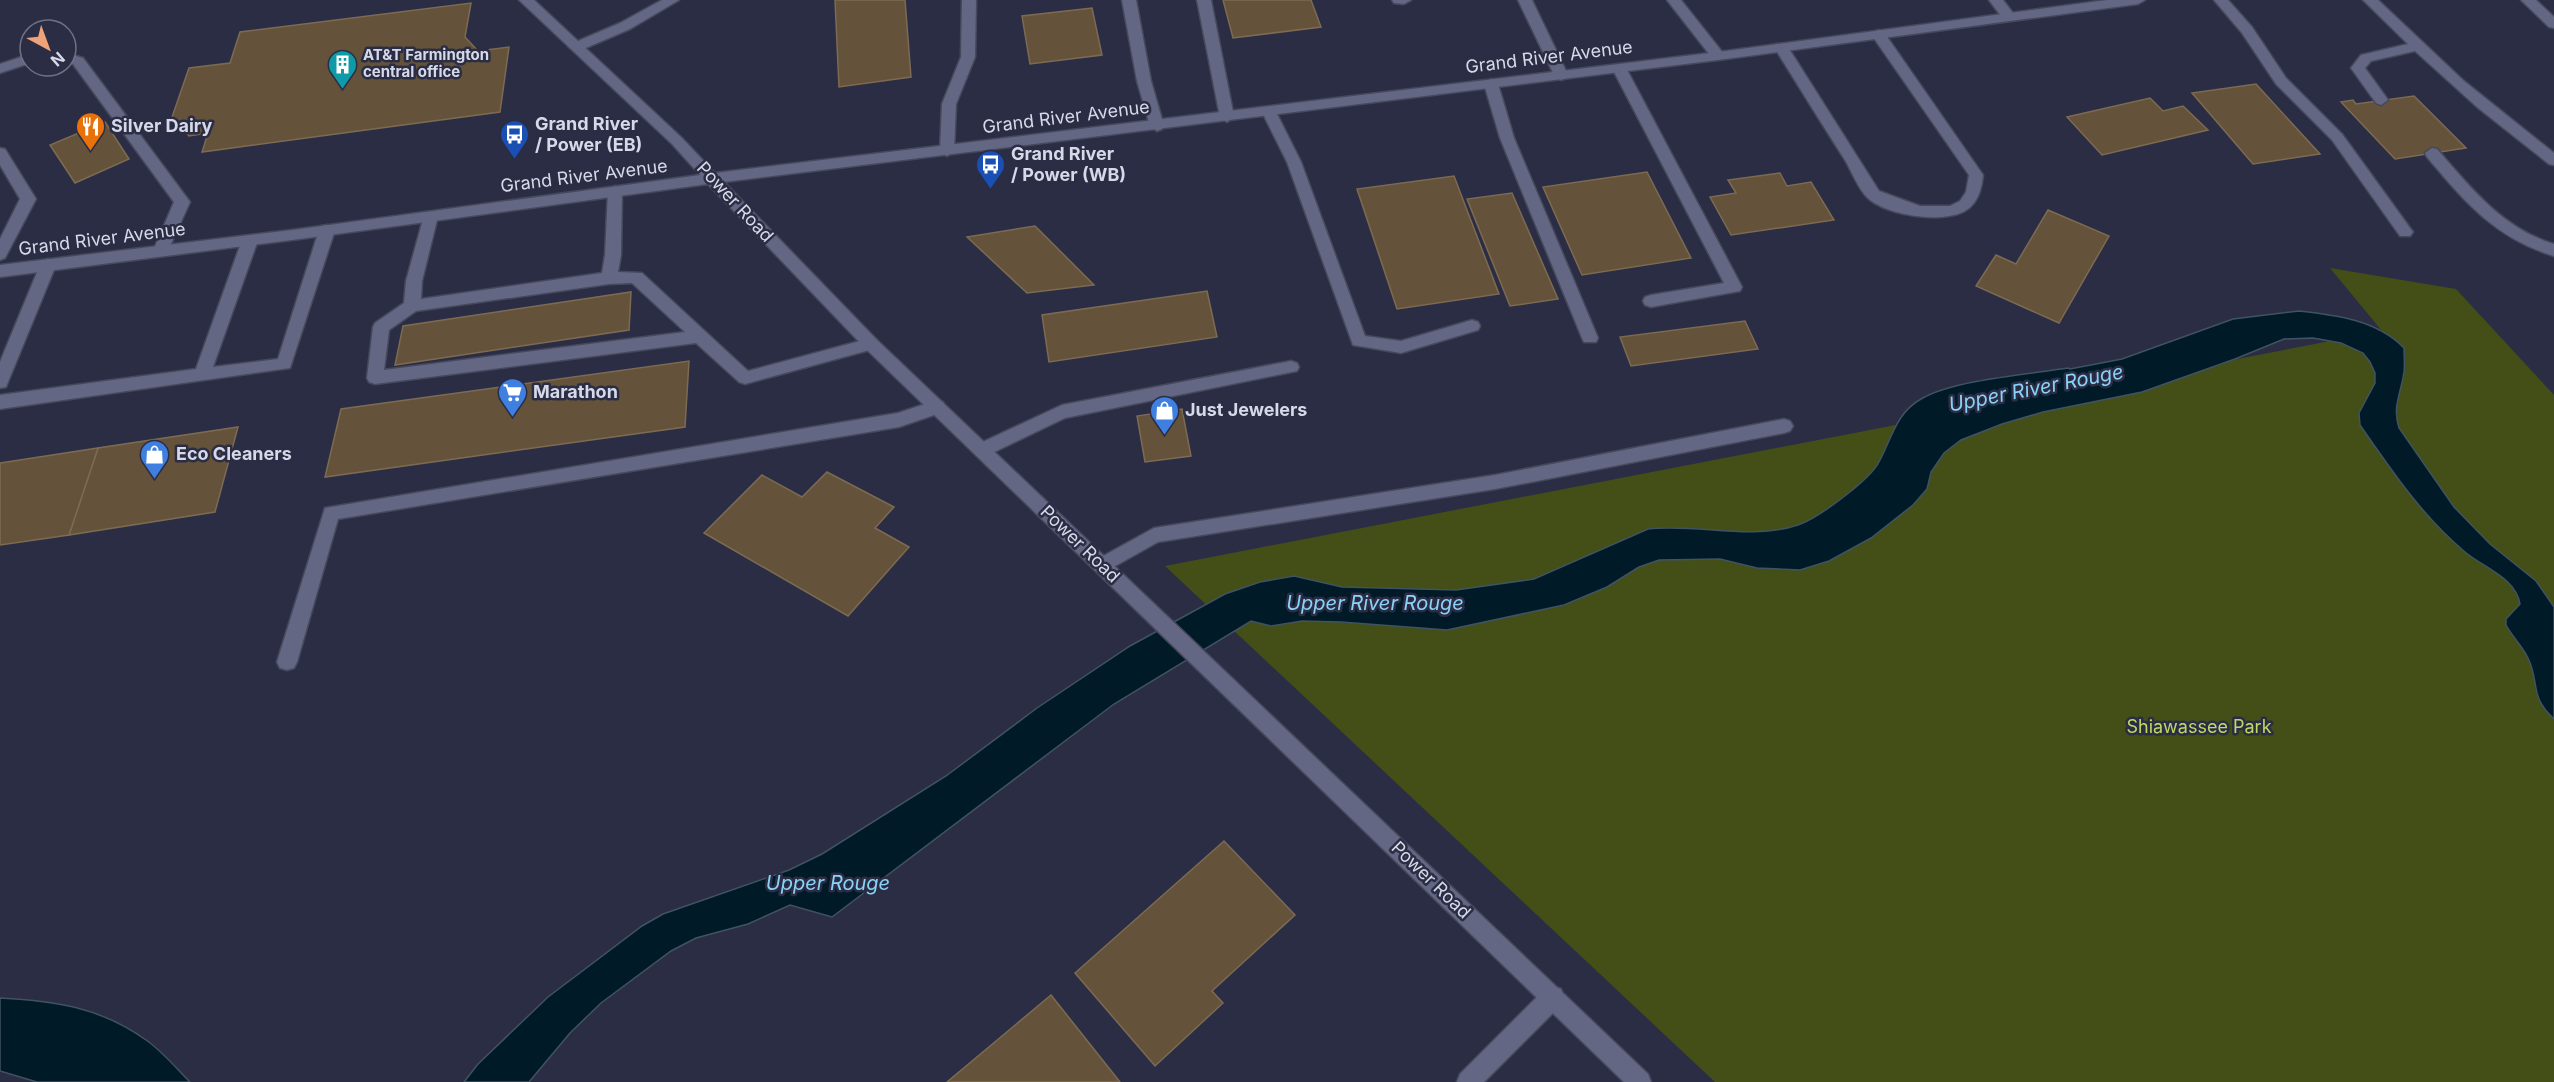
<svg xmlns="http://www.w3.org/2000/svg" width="2554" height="1082" font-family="Inter,sans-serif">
<rect width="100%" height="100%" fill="#2b2d45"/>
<polygon fill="#434f16" points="2330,268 2456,289 2554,395 2554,1082 1715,1082 1165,566 2382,331"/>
<g fill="#001a28" stroke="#405362" stroke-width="1.5">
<path d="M2299,311C2336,315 2377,320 2404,348C2404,356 2405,365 2404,372C2401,393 2392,407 2399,428L2454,507L2490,544L2536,581L2554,607V719C2528,695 2541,683 2527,656C2521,645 2512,636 2506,625V619L2520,604C2516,578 2484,568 2465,552C2422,516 2392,471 2360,425L2359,413L2375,383V373L2370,362L2363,353L2341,343L2313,338L2284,339L2235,359L2142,392L2043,412L2002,424L1961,440L1944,453L1931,472L1927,489L1913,505L1871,538L1829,561L1800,570L1757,568L1720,559L1659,560L1639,567L1607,587L1564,605L1447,630L1341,622L1302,621L1271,626L1251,621L1114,704L832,917L790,905L748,924L696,938L671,951L601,1003L570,1033L529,1082H464L478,1064L548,997L642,926L663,914L789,870L822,854L946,776L1037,708L1130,646L1225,594L1260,582L1294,576L1342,587L1456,590L1534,579L1648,529C1697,523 1750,541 1798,525C1817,519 1870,480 1879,462C1892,438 1896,413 1921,399C1953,380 2030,374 2068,368L2070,369L2122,359L2233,319Z"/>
<path d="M0,998C55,1001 100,1007 146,1040C162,1051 176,1068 190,1082H37L0,1071Z"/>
</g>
<g fill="#64533a" stroke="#7c6b52" stroke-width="1.5">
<polygon points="835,0 905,0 911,77 839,87"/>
<polygon points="1223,0 1311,0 1321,27 1233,38"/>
<polygon points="471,3 465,37 478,51 509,47 500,112 202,152 208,133 189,136 172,117 189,68 230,63 240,32"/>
<polygon points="1092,8 1102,55 1030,64 1022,16"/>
<polygon points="2256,84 2320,154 2253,164 2192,93"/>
<polygon points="2414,96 2466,148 2395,159 2341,102 2353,100 2356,104"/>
<polygon points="2150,98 2163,111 2183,106 2208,130 2102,155 2067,117"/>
<polygon points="105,122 129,159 75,183 50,145"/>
<polygon points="1647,172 1691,258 1582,275 1543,187"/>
<polygon points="1780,173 1787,186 1811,182 1834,220 1731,235 1710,197 1736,193 1728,180"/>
<polygon points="1454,176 1499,294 1397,309 1357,189"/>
<polygon points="1512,193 1558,299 1510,306 1467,199"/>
<polygon points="2048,210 2109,236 2059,323 1976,286 1996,255 2016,264"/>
<polygon points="1035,226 1094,285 1027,293 967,237"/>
<polygon points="1207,291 1217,337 1049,362 1042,315"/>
<polygon points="631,292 629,330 395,365 403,326"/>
<polygon points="1745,321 1758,349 1631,366 1620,337"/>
<polygon points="689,361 685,427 325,477 341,409"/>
<polygon points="1182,409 1191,456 1145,462 1137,416"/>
<polygon points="238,427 215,512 69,535 98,448"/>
<polygon points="98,448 69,535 0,545 0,463"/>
<polygon points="827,472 894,507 875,528 909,547 848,616 704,533 762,475 802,497"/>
<polygon points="1224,841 1295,915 1212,991 1223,1003 1155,1066 1075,973"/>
<polygon points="1051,995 1120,1082 947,1082"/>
</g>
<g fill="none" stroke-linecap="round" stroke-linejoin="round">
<defs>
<g id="lane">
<polygon points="662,0 679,0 630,29 581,50 576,51 569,47 571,44 620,23"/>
<polygon points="962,0 976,0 975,57 956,104 954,151 947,156 940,151 942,104 961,57"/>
<polygon points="1122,0 1136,0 1151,81 1164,126 1162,129 1157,131 1150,126 1137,81"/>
<polygon points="1197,0 1211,0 1234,117 1227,122 1220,117"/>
<polygon points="1392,0 1411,0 1404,4 1394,3"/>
<polygon points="1518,0 1532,0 1568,75 1566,78 1561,80 1554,75"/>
<polygon points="1667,0 1681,0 1723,53 1725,56 1723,59 1713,59"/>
<polygon points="2214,0 2228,0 2252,27 2286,78 2342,134 2410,228 2413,232 2410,236 2400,236 2332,140 2276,84 2242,33"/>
<polygon points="2363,0 2378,0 2464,81 2554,153 2554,165 2549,164 2477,107 2415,51 2371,61 2365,68 2388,100 2381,105 2376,103 2351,68 2361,55 2408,44"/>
<polygon points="2521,0 2536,0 2554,17 2554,28 2549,27"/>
<path d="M1878,30L1883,31L1983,175C1981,197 1973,213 1949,216C1927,220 1887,214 1869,199C1859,191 1852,172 1845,160C1821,123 1798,85 1774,47L1776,44H1786L1879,191L1920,206H1950L1960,201L1966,192L1969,175L1871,34Z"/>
<polygon points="66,53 83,58 190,202 166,255 156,255 153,251 174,202 73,64 66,62"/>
<polygon points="30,54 30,63 0,73 0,64"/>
<polygon points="1619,64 1626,68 1742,287 1740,291 1651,307 1645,305 1643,301 1645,297 1651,295 1724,283 1612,68"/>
<polygon points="1491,79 1498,84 1514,138 1598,338 1596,342 1584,342 1582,338 1500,138 1484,84"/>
<polygon points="1269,107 1276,112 1301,162 1365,336 1401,341 1472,320 1478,322 1480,326 1478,330 1401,353 1353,345 1287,162 1262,112"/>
<polygon points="0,148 5,149 36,199 5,258 0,260 0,239 20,199 0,165"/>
<path d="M2432,148L2437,149C2471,188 2503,229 2554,244V256C2495,238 2465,202 2427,157L2425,153Z"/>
<path d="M615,186L622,191L621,255L618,272L642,273L748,371L871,338L877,340L879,344L877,348L745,384L739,382L696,343L375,384L369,382L367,378L373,327L375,323L404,303L406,281L425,212H435L438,216L422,281L421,299L602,273L605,255L608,191ZM632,283L685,332L384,370L389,330L416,311L609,284Z"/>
<polygon points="327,225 332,226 335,230 290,368 0,409 0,395 196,369 242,240 245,236 255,236 258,240 213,367 278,359 319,230 322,226"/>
<polygon points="48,259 54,261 56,265 8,382 6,387 0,388 0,362 40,265 42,261"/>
<polygon points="1291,361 1297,363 1299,367 1297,371 1065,418 988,455 982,457 976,455 973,450 976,445 1062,405"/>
<polygon points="937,400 943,402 945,407 943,412 899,427 338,519 297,662 294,668 287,670 280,668 277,662 325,508 898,413"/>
<polygon points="1784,419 1790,421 1793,426 1790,431 1784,433 1495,489 1158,542 1108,570 1102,573 1096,570 1093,565 1096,560 1154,528 1495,475"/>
</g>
<g id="street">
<polygon points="1989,0 2003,0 2016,17 2014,20 2004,20"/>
<polygon points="1553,986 1561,989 1564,997 1561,1005 1484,1082 1457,1082 1460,1074 1545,989"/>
</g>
<polygon id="secondary" points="519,0 534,0 682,138 715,173 1718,52 2107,0 2145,0 2138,4 1718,60 724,182 877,340 1648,1074 1651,1082 1624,1082 865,348 708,184 292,240 0,277 0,265 292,230 700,175 672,144"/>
</defs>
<use href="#lane" stroke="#46485c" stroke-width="3"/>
<use href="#street" stroke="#46485c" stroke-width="3"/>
<use href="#secondary" stroke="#46485c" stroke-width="3"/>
<use href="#lane" fill="#646783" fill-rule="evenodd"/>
<use href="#street" fill="#646783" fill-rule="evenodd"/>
<use href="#secondary" fill="#646783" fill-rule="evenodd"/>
</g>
<defs>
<symbol id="building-pin" viewBox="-11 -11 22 30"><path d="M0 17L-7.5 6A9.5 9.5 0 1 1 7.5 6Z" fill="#0f9aa8" stroke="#2b2d45"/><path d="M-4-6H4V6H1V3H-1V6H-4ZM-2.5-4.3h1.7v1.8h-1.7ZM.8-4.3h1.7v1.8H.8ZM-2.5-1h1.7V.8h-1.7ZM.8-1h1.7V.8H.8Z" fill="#fff"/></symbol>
<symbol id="restaurant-pin" viewBox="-11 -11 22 30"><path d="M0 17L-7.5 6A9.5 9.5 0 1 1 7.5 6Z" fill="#e8710a" stroke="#2b2d45"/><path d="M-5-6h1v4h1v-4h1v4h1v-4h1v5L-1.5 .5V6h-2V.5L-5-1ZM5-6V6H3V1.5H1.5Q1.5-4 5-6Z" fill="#fff"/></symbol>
<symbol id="bus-pin" viewBox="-11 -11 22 30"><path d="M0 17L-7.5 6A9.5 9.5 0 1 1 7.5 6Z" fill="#1a4fb4" stroke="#2b2d45"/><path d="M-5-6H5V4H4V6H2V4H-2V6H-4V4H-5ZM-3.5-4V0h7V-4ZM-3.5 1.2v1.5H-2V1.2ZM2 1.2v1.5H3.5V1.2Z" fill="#fff"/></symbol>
<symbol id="supermarket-pin" viewBox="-11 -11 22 30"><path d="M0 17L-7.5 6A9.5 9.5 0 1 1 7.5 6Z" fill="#3f7fe0" stroke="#2b2d45"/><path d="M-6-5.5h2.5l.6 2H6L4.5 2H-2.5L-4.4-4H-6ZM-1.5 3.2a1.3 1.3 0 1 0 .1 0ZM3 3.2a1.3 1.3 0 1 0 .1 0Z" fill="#fff"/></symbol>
<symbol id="shop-pin" viewBox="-11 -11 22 30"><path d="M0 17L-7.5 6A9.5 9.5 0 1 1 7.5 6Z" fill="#3f7fe0" stroke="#2b2d45"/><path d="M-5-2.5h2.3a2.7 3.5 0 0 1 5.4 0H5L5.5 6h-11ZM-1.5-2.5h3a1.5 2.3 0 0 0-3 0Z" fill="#fff"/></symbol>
</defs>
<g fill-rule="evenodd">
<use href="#building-pin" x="326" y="48" width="33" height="45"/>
<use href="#restaurant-pin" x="74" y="110" width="33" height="45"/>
<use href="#bus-pin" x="498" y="118" width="33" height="45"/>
<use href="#bus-pin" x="974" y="148" width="33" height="45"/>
<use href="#supermarket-pin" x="496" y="376" width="33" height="45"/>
<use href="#shop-pin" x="1148" y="394" width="33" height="45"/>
<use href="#shop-pin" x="138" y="438" width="33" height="45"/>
</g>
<g text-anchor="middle" stroke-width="5" stroke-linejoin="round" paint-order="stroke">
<g font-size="15" font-weight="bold" fill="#d6d9e8" stroke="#2b2d45" text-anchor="start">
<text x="363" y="60">AT&amp;T Farmington<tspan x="363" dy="17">central office</tspan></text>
</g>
<g font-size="18" fill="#d6d9e8" stroke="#2b2d45">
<text transform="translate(1549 57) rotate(-7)" y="6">Grand River Avenue</text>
<text transform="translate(1066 117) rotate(-7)" y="6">Grand River Avenue</text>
<text transform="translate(584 176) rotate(-7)" y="6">Grand River Avenue</text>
<text transform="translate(735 202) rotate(47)" y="6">Power Road</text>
<text transform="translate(102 239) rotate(-7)" y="6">Grand River Avenue</text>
<text transform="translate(1080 544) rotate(44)" y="6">Power Road</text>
<text transform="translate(1431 880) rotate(44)" y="6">Power Road</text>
</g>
<g font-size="18" font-weight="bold" fill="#d6d9e8" stroke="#2b2d45" text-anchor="start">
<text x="535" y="130">Grand River<tspan x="535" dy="21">/ Power (EB)</tspan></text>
<text x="111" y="132">Silver Dairy</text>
<text x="1011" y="160">Grand River<tspan x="1011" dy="21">/ Power (WB)</tspan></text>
<text x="533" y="398">Marathon</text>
<text x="1185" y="416">Just Jewelers</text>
<text x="176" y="460">Eco Cleaners</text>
</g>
<g font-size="18" fill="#bed964" stroke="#2b2d45">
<text x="2199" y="733">Shiawassee Park</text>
</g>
<g font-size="20" font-style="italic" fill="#8bd2f8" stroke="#2b2d45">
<text transform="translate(2036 388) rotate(-11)" y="7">Upper River Rouge</text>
<text x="1375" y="610">Upper River Rouge</text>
<text x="828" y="890">Upper Rouge</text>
</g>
</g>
<g transform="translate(48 48) rotate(139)"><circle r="28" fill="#2b2d45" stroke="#6f7286" stroke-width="1.5"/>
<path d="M0-4.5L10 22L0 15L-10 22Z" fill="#f0a279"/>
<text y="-9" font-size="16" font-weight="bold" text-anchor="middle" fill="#d6d9e8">N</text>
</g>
</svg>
